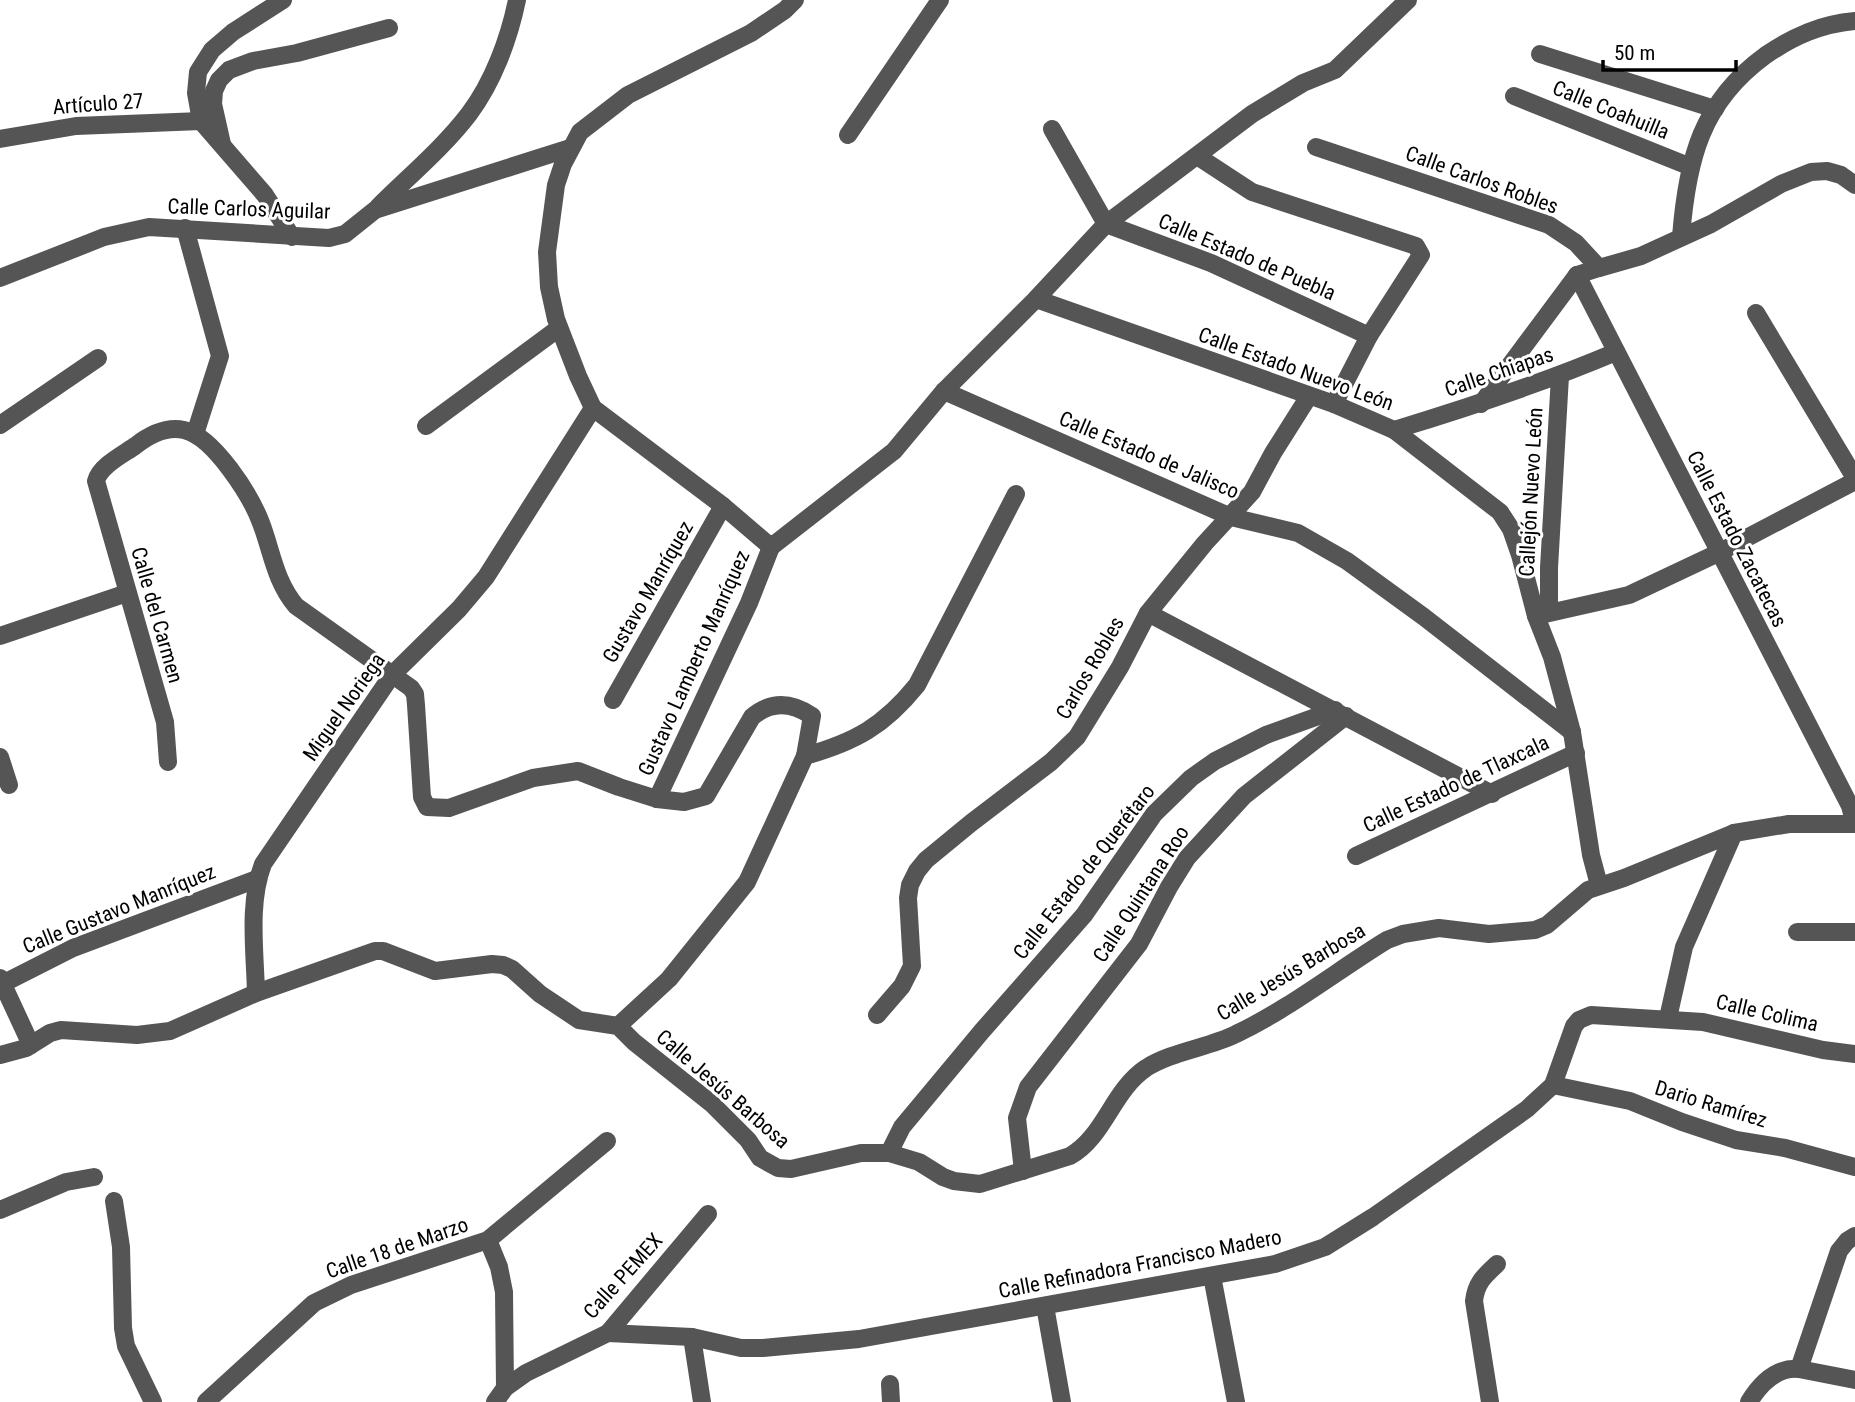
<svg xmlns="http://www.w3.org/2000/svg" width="1855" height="1402" font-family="'Roboto Condensed',sans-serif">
<rect width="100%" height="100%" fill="#fff"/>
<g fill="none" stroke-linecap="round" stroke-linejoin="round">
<g stroke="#555" stroke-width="18">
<polyline points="283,0 233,32 212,50 198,72 196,93 201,121 265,195 292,237"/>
<polyline points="795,0 785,10 751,33 628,95 580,132 563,164 556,185 547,252 549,287 556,319 578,376 593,408 723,506 771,547 894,451 944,391 1036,299 1106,224 1252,114 1303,83 1335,70 1408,0"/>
<polyline points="1540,54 1715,109"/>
<polyline points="1514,96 1691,167"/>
<polyline points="1052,129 1106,224 1211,263 1369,336"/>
<polyline points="848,135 940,0"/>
<polyline points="0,139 76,126 201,121"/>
<polyline points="222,144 213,104 214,91 219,80 229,70 253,61 297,53 389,28"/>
<polyline points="1316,147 1549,225 1576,243 1599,268 1577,275"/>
<polyline points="1197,156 1252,192 1416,246 1421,255 1369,336 1334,404"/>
<path d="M378,207C408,177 443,148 469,114C493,82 509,39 517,0"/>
<polyline points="185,228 220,356 195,434"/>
<path d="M1681,237C1687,160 1701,102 1766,55C1794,36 1821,24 1855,21"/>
<polyline points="1599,268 1641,256 1711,224 1781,184 1811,172 1827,171 1841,175 1855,185"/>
<polyline points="0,278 104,237 149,227 329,238 345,234 375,210 570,148"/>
<polyline points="1036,299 1334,404 1394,430 1500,512 1511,529 1520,555 1536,616 1552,657 1572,732 1591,855 1599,885"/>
<polyline points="1756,313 1855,478"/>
<polyline points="944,391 1231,517 1298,533 1347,561 1424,617 1572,732"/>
<polyline points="1481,404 1577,275"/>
<polyline points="0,425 98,358"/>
<polyline points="426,426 559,328"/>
<path d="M1394,430C1470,407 1543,383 1616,352"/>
<polyline points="1549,612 1549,568 1560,376"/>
<polyline points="1148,613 1492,794"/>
<polyline points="1536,616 1629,595 1718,553 1855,481"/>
<polyline points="0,636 127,593"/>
<polyline points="613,700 723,506"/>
<path d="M805,756C855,742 884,726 917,685L1016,494"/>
<polyline points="0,757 9,785"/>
<path d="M168,762L165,722L96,481C100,466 122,455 135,446C149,435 166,426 184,430C214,437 251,496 261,523C272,552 275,581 296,606L411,688L415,694L416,705L422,797L427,807L449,808L533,778L578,771L619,787L657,799L684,802L706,796L752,717C771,701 791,702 812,716L805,756L747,882L669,979L618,1026"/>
<polyline points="657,799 749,603 771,547"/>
<polyline points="1356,856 1576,753"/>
<polyline points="1797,932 1855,932"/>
<polyline points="0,978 31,1045"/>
<polyline points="0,985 73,948 257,879"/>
<path d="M256,993C255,951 248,903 263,864L392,675L459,609L486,577L593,408"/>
<polyline points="877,1015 902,986 912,966 908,898 910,885 917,871 926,860 971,823 1051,762 1077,737 1120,667 1148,613 1205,543 1252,492 1273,453 1309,396"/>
<polyline points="1668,1018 1684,947 1734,833"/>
<path d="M0,1055L26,1048L50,1033L61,1030L137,1035L170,1031L256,993L375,951H383L435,971L492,964L503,965L512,969L540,994L579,1020L618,1026L634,1042L712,1104L748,1140L760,1158L778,1168L791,1169L861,1153H889L919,1162L943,1177L954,1181L980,1184L1070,1156C1105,1136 1112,1091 1146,1068C1173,1051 1208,1048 1236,1034C1289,1009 1338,970 1387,940L1403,934L1439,928L1489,934L1535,930L1547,925L1588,890L1624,878L1734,833L1789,824H1855L1850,806L1577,275"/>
<polyline points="1553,1085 1630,1101 1682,1122 1736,1140 1785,1148 1855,1167"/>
<polyline points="889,1153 902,1127 982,1031 1084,915 1154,814 1191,778 1215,761 1266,735 1335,710"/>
<polyline points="1023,1171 1017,1118 1028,1087 1139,944 1169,887 1187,858 1244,796 1346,716"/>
<polyline points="114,1201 121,1247 123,1328 126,1346 153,1402"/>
<polyline points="0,1210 66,1182 94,1177"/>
<polyline points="488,1240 499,1267 504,1292 505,1388"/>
<polyline points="1212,1276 1236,1402"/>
<polyline points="1045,1306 1062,1402"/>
<polyline points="608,1333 692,1337 741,1348 763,1348 859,1339 1275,1264 1325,1247 1373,1217 1527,1109 1553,1085 1574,1026 1579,1020 1591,1015 1703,1022 1823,1050 1855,1054"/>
<polyline points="692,1337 702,1402"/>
<polyline points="1799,1369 1855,1380"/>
<polyline points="890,1384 891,1402"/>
<polyline points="206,1402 314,1303 351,1285 488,1240 607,1141"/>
<polyline points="495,1402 505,1388 526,1373 608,1333 708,1214"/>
<path d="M1490,1402L1474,1301C1476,1283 1484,1276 1497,1264"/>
<path d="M1749,1402C1760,1384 1776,1367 1799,1369L1839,1251L1847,1241L1855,1236"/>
</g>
</g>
<g text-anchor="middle" stroke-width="6" stroke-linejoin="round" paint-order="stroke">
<g font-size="21" fill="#000" stroke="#fff">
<text transform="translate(98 104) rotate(-4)" y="7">Artículo 27</text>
<text transform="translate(1611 110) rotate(22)" y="7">Calle Coahuilla</text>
<text transform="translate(1482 180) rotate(20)" y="7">Calle Carlos Robles</text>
<text transform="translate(249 209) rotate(2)" y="7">Calle Carlos Aguilar</text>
<text transform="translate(1247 257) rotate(23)" y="7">Calle Estado de Puebla</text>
<text transform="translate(1296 369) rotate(20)" y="7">Calle Estado Nuevo León</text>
<text transform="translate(1499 372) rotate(-19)" y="7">Calle Chiapas</text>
<text transform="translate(1149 455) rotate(23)" y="7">Calle Estado de Jalisco</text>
<text transform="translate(1531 492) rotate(-87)" y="7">Callejón Nuevo León</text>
<text transform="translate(1737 539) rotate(63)" y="7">Calle Estado Zacatecas</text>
<text transform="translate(648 592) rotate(-60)" y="7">Gustavo Manríquez</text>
<text transform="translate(157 615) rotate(74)" y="7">Calle del Carmen</text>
<text transform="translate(694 663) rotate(-66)" y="7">Gustavo Lamberto Manríquez</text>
<text transform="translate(1090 668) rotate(-60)" y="7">Carlos Robles</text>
<text transform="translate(344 707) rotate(-55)" y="7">Miguel Noriega</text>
<text transform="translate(1456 784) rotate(-25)" y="7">Calle Estado de Tlaxcala</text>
<text transform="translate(1084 872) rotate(-52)" y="7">Calle Estado de Querétaro</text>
<text transform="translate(1141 894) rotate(-57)" y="7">Calle Quintana Roo</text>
<text transform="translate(119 909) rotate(-22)" y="7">Calle Gustavo Manríquez</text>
<text transform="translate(1291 972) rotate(-31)" y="7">Calle Jesús Barbosa</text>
<text transform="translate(1767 1013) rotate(13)" y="7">Calle Colima</text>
<text transform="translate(723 1089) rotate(41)" y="7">Calle Jesús Barbosa</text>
<text transform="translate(1711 1104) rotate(17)" y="7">Dario Ramírez</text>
<text transform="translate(397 1248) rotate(-19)" y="7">Calle 18 de Marzo</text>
<text transform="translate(1140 1264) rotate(-11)" y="7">Calle Refinadora Francisco Madero</text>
<text transform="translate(623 1276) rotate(-48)" y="7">Calle PEMEX</text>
</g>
</g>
<path d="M1603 60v10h133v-10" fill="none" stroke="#000000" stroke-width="3.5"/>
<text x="1614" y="60" font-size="21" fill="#000000" stroke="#ffffff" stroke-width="5" paint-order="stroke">50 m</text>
</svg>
